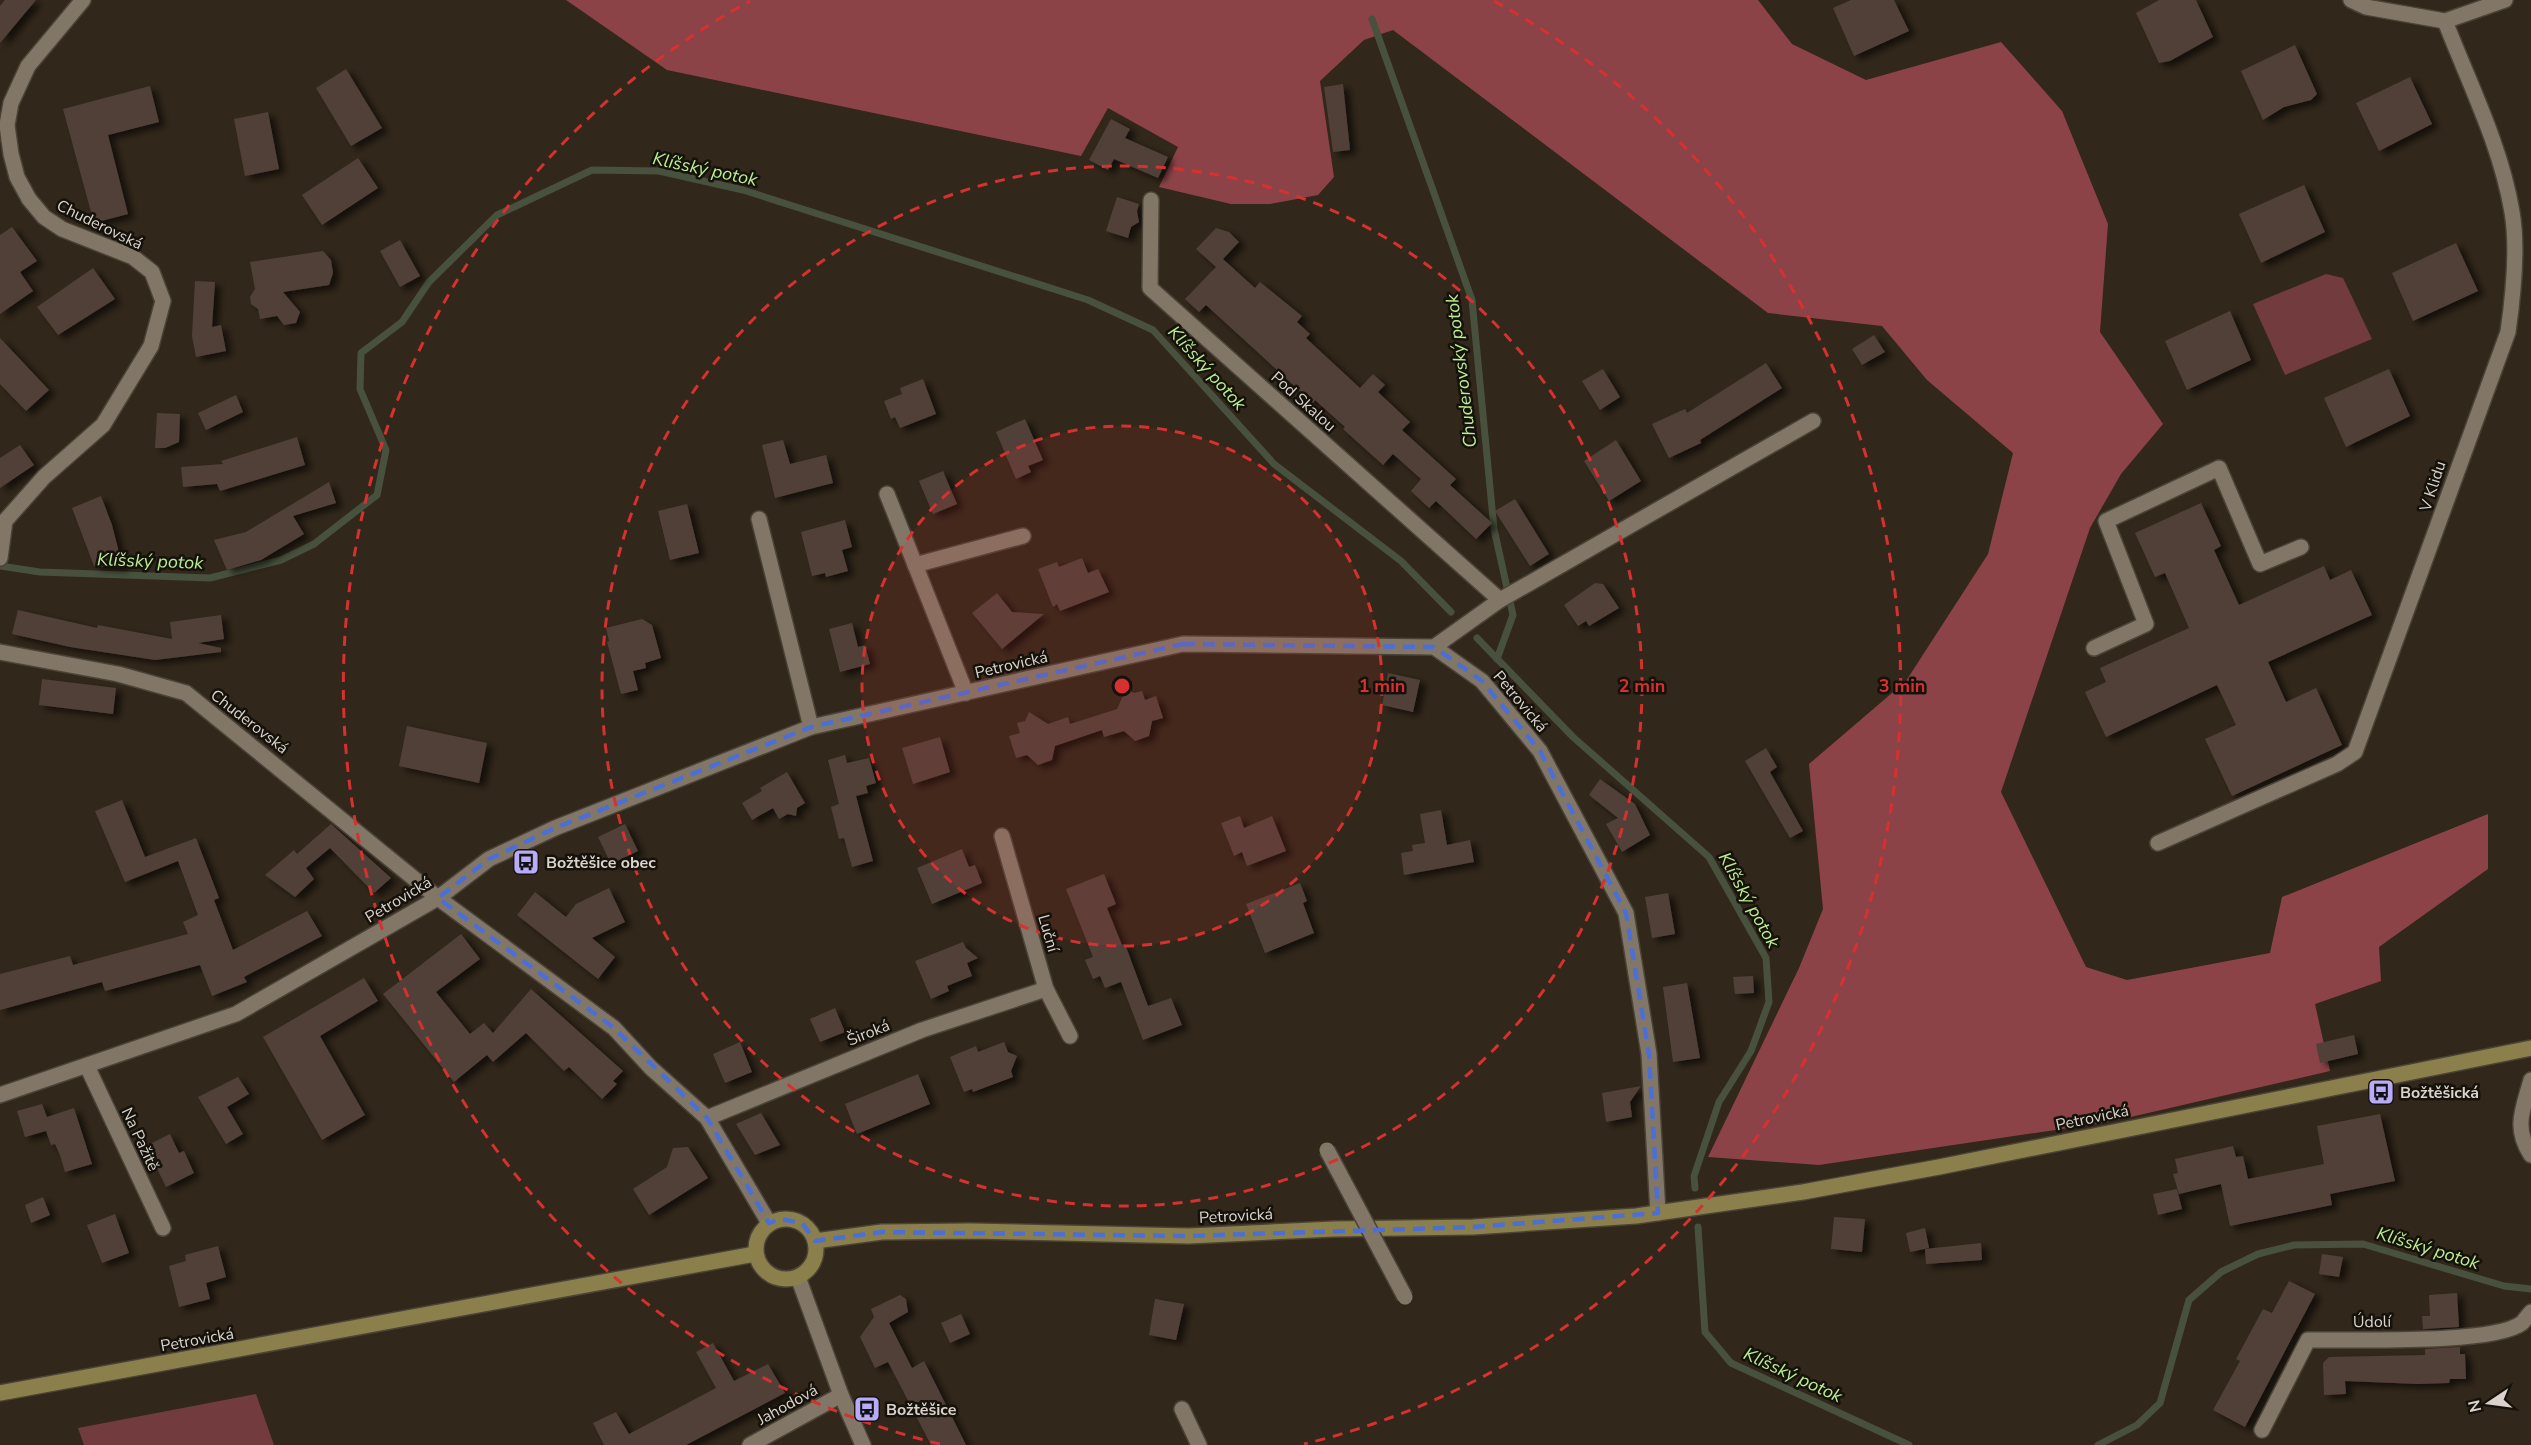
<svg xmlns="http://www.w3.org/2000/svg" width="2531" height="1445" font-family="'Nunito Sans',sans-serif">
<defs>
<filter id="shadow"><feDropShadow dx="6" dy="4" stdDeviation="3" flood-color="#0009"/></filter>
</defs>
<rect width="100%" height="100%" fill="#31271a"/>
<g fill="#723c3f">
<polygon points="2326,274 2343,278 2372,339 2285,375 2253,304"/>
<polygon points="256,1394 274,1445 84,1445 78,1428"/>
</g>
<polygon fill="#8c4348" points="566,0 1758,0 1792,44 1866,80 2001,42 2062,111 2108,224 2100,332 2163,424 2121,474 2090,528 2001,792 2086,967 2127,980 2270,953 2282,897 2488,814 2488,869 2379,947 2381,981 2315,1004 2330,1071 2109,1122 1819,1165 1708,1157 1799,968 1823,909 1809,764 1906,681 1988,554 2013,453 1927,380 1882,326 1768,313 1393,30 1364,40 1320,81 1334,177 1318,195 1270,204 1231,204 1159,187 1178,147 1108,108 1081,156 667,70"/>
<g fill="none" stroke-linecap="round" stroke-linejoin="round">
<g stroke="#48513d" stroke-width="7">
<polyline points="1372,19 1472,300 1494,529 1513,615 1497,659"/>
<polyline points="0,566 40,572 210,578 281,560 314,544 377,495 386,450 360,389 361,353 402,322 429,282 497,215 592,170 659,171 743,190 1088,300 1153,330 1274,464 1401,561 1451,612"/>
<polyline points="1477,638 1573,737 1709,857 1766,958 1769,1002 1751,1051 1719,1102 1694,1176 1695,1188"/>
<polyline points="1698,1227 1705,1332 1731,1363 1909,1445"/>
<polyline points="2098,1445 2137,1425 2160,1403 2189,1300 2221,1272 2258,1254 2294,1245 2363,1244 2504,1286 2531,1289"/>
</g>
</g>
<g fill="#514038" filter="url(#shadow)">
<polygon points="5,0 36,0 0,43 0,6"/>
<polygon points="1851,0 1894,0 1909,31 1854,56 1833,8"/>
<polygon points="2159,0 2196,0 2213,37 2170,61 2159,63 2136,13"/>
<polygon points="2295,45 2317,94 2311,100 2284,107 2263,120 2241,71"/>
<polygon points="346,69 382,128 351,146 316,88"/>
<polygon points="2410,77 2432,124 2379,151 2356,103"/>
<polygon points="1343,84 1350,150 1333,152 1324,87"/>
<polygon points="150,86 159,122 108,135 128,214 94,223 63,109"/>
<polygon points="268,112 279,169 245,176 234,119"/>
<polygon points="1111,119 1130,129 1125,138 1168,157 1158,178 1114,159 1108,170 1089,160"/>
<polygon points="358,158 378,188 322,225 302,195"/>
<polygon points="2304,185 2325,232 2261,263 2239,214"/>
<polygon points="1117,197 1139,204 1137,211 1139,222 1131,227 1128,238 1106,231"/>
<polygon points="12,227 37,261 20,272 33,291 0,314 0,235"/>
<polygon points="1216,228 1229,232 1239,242 1223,259 1255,288 1260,282 1302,316 1297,322 1310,334 1306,338 1360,388 1373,374 1385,385 1378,392 1410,422 1402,430 1456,479 1450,485 1492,523 1476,539 1436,501 1429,508 1411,491 1421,479 1393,454 1383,465 1343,429 1345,427 1315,400 1313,403 1206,305 1199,312 1185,299 1216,267 1196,249"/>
<polygon points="400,240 420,276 400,287 380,251"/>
<polygon points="2456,243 2478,291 2413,321 2392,273"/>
<polygon points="323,251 331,260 333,273 329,285 283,292 300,312 296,323 284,325 277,316 260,319 258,309 251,304 250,297 255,289 250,262"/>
<polygon points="93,268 115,299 58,335 37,307"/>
<polygon points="195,281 215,282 212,327 221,325 226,351 196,357 192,336"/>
<polygon points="2230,311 2251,360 2187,390 2165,341"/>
<polygon points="1874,335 1885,352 1862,365 1852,349"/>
<polygon points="0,338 49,390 26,411 0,384"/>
<polygon points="1766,363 1782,388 1700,440 1701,443 1669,458 1652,424 1685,409 1687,413"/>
<polygon points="1603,369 1620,397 1600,410 1582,381"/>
<polygon points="2389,369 2410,416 2346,447 2324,398"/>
<polygon points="923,379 936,414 900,428 895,417 891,419 884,401 902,394 900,388"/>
<polygon points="236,395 243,412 206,430 198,413"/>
<polygon points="157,413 180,414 179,442 165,448 155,448"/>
<polygon points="1025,419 1043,460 1028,466 1031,472 1016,479 996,432"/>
<polygon points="297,437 305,465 220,491 217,484 183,487 181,467 223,464 221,461"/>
<polygon points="783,440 790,464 826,455 833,483 775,498 762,445"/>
<polygon points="1616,440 1641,481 1609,501 1584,461"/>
<polygon points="20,445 34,465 0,488 0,458"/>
<polygon points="943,471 957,504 933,514 919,481"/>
<polygon points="329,482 336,503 293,516 304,534 261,560 227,570 214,540 246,532"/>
<polygon points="101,496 112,525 123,568 94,566 72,508"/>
<polygon points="1515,499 1549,554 1530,566 1495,511"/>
<polygon points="2201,503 2221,546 2214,550 2239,605 2324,566 2330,580 2351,570 2372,615 2268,662 2286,702 2316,688 2342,745 2232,796 2205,739 2236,725 2217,685 2106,737 2085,692 2106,682 2100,668 2189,628 2165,573 2155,577 2135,533"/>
<polygon points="687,504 699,553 670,560 658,511"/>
<polygon points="845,520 852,547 842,550 848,571 826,577 825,573 812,576 801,532"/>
<polygon points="1082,558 1088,573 1098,569 1109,592 1060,611 1057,604 1053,607 1038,569 1057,562 1059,567"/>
<polygon points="1595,583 1603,584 1619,608 1589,626 1586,621 1578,626 1564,605"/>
<polygon points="997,593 1012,612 1044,614 1002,649 972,613"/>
<polygon points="18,610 97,628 98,625 172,639 170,622 221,615 224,639 198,643 221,648 221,652 155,660 70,647 12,634"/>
<polygon points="642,619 652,625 661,658 645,663 646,668 633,671 638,690 621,694 607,642 609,641 606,628"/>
<polygon points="852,623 858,647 865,645 870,664 840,672 829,629"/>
<polygon points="1388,673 1420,680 1413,712 1382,705"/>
<polygon points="42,679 116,688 113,714 39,705"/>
<polygon points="1126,689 1134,693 1142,691 1145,700 1156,696 1163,718 1152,721 1149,736 1135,741 1124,731 1104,737 1102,730 1055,746 1052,760 1038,765 1027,755 1016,758 1009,736 1020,733 1017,723 1025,721 1029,712 1048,724 1068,717 1070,724 1117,709"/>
<polygon points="407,726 487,743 479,783 399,766"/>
<polygon points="940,737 950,772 913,784 902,748"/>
<polygon points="1766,748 1777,767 1770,772 1803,831 1790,838 1745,761"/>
<polygon points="845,755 847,763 869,758 876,783 866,786 868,793 856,796 873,861 852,867 844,838 839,839 831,807 839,804 828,760"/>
<polygon points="787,772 805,803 797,808 796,816 788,814 779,819 773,808 752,820 742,803 762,791 760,788"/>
<polygon points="1600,779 1635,804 1650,835 1622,852 1606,824 1618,818 1589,795"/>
<polygon points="122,800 145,857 196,838 219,898 214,900 233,950 307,911 322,936 244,977 247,982 212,996 200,965 105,991 102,982 0,1010 0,974 70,956 73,965 188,934 183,922 198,915 178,861 125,882 95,811"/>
<polygon points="1441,810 1447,845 1470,840 1474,862 1404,875 1401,853 1413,851 1412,845 1425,843 1420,814"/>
<polygon points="1240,816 1244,828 1272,816 1286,851 1247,866 1242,852 1234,856 1221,823"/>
<polygon points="331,824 391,878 374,893 330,848 306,868 314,879 295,897 265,875 294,850 297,854"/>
<polygon points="625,824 638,851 611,864 598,837"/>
<polygon points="962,849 969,867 975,865 982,883 932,904 917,868"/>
<polygon points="1104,874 1116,904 1107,908 1122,945 1125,944 1148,1006 1171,998 1182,1025 1143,1040 1121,982 1105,988 1100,976 1093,979 1085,960 1093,957 1066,889"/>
<polygon points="1300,883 1307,901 1303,903 1314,933 1265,953 1246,904"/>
<polygon points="609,888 625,922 592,938 615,957 598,979 517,915 535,892 566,917 576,904"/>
<polygon points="1668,893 1675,934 1652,938 1645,897"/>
<polygon points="461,934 480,959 436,992 470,1034 484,1023 493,1033 531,989 623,1071 613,1081 617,1084 602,1099 569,1067 564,1071 526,1033 493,1062 487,1055 454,1082 383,994"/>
<polygon points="963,942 966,948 978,958 967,963 972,976 947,986 949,991 931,999 915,961"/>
<polygon points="1753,976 1754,993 1735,994 1733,977"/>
<polygon points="364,978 378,1001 320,1036 365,1115 322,1140 263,1037"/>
<polygon points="1687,983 1700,1058 1673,1062 1663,987"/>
<polygon points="835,1008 845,1032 820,1042 810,1019"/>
<polygon points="2354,1035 2358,1054 2320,1063 2316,1044"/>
<polygon points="740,1042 752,1072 725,1083 713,1054"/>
<polygon points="1004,1042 1008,1052 1017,1056 1011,1071 1013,1077 973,1092 972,1089 964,1092 950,1057 976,1046 978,1052"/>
<polygon points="918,1074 930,1104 857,1134 845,1104"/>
<polygon points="238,1077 249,1094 227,1107 243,1134 226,1144 198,1097"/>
<polygon points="1641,1086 1630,1102 1632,1117 1606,1122 1602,1093"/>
<polygon points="42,1104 47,1117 74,1108 92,1164 65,1172 60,1155 55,1144 51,1145 46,1131 25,1137 17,1111"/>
<polygon points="761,1113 780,1145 755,1155 736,1124"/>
<polygon points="2380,1114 2395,1181 2330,1194 2332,1205 2230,1226 2221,1184 2179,1194 2173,1174 2178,1173 2175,1159 2233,1146 2236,1157 2243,1156 2248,1179 2324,1164 2317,1126"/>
<polygon points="170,1134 179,1153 184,1151 194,1173 166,1187 146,1146"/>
<polygon points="688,1147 708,1178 649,1215 633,1189 667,1167 673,1148"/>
<polygon points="2177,1189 2182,1209 2158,1215 2153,1194"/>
<polygon points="43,1197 50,1215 31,1223 25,1205"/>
<polygon points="115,1214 129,1253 102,1263 87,1225"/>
<polygon points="1834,1217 1865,1219 1862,1252 1831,1249"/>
<polygon points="1925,1228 1929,1248 1910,1252 1906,1233"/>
<polygon points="1981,1243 1982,1260 1926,1264 1925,1249"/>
<polygon points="218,1246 226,1277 206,1283 210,1299 179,1307 169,1266 186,1261 185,1255"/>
<polygon points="2322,1254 2343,1257 2339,1277 2319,1274"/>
<polygon points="2289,1281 2315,1294 2245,1427 2213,1410 2240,1361 2236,1359 2263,1309 2272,1313"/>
<polygon points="2457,1293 2459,1327 2423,1329 2422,1316 2430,1316 2429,1295"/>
<polygon points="900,1295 906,1299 908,1312 889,1323 912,1368 924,1361 966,1445 931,1445 888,1362 875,1368 860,1337 874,1317 871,1309"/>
<polygon points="1155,1299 1184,1304 1176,1340 1149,1335"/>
<polygon points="961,1314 970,1334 950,1343 941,1323"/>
<polygon points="713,1343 734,1381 768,1364 785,1393 686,1445 604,1445 593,1423 616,1412 629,1434 716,1388 696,1352"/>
<polygon points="2460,1347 2460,1354 2465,1354 2466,1379 2450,1379 2449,1383 2418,1384 2345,1381 2346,1394 2324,1395 2323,1363 2329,1357 2425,1355 2425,1349"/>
</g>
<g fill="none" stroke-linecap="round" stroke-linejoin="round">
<defs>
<g id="minor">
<polyline points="2351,0 2366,7 2445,21 2505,0"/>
<polyline points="1151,200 1150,288 1500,600"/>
<polyline points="887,494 966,693"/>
<polyline points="759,519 811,727"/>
<polyline points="915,565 1023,536"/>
<polyline points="1434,647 1500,600 1813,421"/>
<polyline points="2094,648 2146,624 2106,521 2219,468 2260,564 2301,547"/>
<polyline points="1002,836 1046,989 1070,1036"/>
<path d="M2158,843L2337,764L2355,752L2508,332C2513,297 2518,246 2512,212C2501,146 2469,83 2445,21"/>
<polyline points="87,1066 163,1228"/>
<path d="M2531,1080C2523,1109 2513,1128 2531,1155"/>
<polyline points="0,1095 236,1014 438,898 489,859 555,828 811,727 1183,644 1434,647 1482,681 1540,751 1626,913 1649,1054 1658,1213"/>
<polyline points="707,1118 922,1030 1046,989"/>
<polyline points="798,1277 841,1395 863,1445"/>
<polyline points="1182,1409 1199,1445"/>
<path d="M2262,1430L2308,1340C2350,1339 2493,1345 2522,1323C2525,1320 2528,1315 2531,1312"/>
<polyline points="750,1445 841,1395"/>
</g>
<g id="tertiary">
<polyline points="0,558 5,521 44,477 103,425 151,346 163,301 152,272 133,257 62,229 44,217 29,199 17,177 11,154 7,125 11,103 28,66 83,0"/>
<polyline points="0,652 118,674 186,693 438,898 614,1028 651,1068 707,1118 769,1223"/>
</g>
<g id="secondary">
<circle cx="786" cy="1249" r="30"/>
<polyline points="815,1241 882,1232 971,1231 1189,1236 1334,1229 1473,1227 1636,1216 1803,1192 1939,1167 2531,1048"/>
<polyline points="0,1393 755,1254"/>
</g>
</defs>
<use href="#minor" stroke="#4b4338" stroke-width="18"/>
<use href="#tertiary" stroke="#4b4338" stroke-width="18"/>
<use href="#secondary" stroke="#4b4338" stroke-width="18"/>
<use href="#minor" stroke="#827767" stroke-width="15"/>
<use href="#tertiary" stroke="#827767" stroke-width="15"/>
<use href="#secondary" stroke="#8b7f4b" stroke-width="15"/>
<defs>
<polyline id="minor-bridge" points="1327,1150 1405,1297"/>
</defs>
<use href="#minor-bridge" stroke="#4b4338" stroke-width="18" stroke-linecap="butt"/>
<use href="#minor-bridge" stroke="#827767" stroke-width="15"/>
</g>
<path fill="none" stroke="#4c6fd5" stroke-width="4.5" stroke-dasharray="12 8" stroke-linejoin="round" d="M1183,644L1434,647L1482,681L1540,751L1626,913L1649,1054L1658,1213L1473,1227L1189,1236L882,1232L815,1241L802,1223L780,1219L769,1223L707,1118L614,1028L438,898L489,859L555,828L811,727Z"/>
<circle cx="1122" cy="686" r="260" fill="#d63130" fill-opacity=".12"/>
<g fill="none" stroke="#d63130" stroke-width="3" stroke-dasharray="10 8">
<circle cx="1122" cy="686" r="260"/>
<circle cx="1122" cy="686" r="520"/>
<path d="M940 1444A780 780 0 0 1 750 1M1494 1A780 780 0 0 1 1304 1444"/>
</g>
<defs>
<symbol id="bus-square" viewBox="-11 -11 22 22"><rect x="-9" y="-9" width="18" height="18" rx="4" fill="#b8abf7" stroke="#15110b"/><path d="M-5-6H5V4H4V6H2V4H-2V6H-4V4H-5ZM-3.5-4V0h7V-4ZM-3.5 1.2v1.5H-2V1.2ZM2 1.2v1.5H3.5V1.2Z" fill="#111"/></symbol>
</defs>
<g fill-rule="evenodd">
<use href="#bus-square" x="511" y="847" width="30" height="30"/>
<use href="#bus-square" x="2366" y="1077" width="30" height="30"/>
<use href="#bus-square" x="852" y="1394" width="30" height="30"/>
</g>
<g text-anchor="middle" stroke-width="5" stroke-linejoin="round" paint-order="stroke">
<g font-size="16" fill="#dad3cb" stroke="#15110b">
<text transform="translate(100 224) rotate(26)" y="6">Chuderovská</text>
<text transform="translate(1304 401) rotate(42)" y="6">Pod Skalou</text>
<text transform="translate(2432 486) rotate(-72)" y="6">V Klidu</text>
<text transform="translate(1011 664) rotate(-13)" y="6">Petrovická</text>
<text transform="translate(1521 701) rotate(50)" y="6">Petrovická</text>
<text transform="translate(250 721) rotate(38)" y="6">Chuderovská</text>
<text transform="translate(398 899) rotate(-31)" y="6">Petrovická</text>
<text transform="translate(1049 933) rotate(74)" y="6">Luční</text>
<text transform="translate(868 1032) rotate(-22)" y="6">Široká</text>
<text transform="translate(2092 1117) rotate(-12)" y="6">Petrovická</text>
<text transform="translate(141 1139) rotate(65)" y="6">Na Pažitě</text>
<text transform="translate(1236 1215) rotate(-3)" y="6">Petrovická</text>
<text transform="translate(2372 1321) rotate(-1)" y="6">Údolí</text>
<text transform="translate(197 1339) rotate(-10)" y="6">Petrovická</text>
<text transform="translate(787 1404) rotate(-29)" y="6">Jahodová</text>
</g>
<g font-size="16" font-weight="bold" fill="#dad3cb" stroke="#15110b" text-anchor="start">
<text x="546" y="868">Božtěšice obec</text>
<text x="2400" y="1098">Božtěšická</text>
<text x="886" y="1415">Božtěšice</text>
</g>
<g font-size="18" font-style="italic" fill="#bced91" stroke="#15110b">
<text transform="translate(705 169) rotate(12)" y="6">Klíšský potok</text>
<text transform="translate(1207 368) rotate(48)" y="6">Klíšský potok</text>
<text transform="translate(1461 371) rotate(-97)" y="6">Chuderovský potok</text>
<text transform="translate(150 561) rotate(2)" y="6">Klíšský potok</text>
<text transform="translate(1749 900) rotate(61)" y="6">Klíšský potok</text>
<text transform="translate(2428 1248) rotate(17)" y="6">Klíšský potok</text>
<text transform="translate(1793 1375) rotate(25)" y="6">Klíšský potok</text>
</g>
</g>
<circle cx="1122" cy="686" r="9" fill="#d63130" stroke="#15110b" stroke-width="3"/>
<g font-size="18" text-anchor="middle" font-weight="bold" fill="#d63130" stroke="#15110b" stroke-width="5" stroke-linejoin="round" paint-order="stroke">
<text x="1382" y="692">1 min</text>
<text x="1642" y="692">2 min</text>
<text x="1902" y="692">3 min</text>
</g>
<g transform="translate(2489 1403) rotate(257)" stroke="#15110b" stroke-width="4.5" paint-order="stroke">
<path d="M0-4.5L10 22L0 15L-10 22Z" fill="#dad3cb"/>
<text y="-9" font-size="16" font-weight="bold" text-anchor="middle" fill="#dad3cb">N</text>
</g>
</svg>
